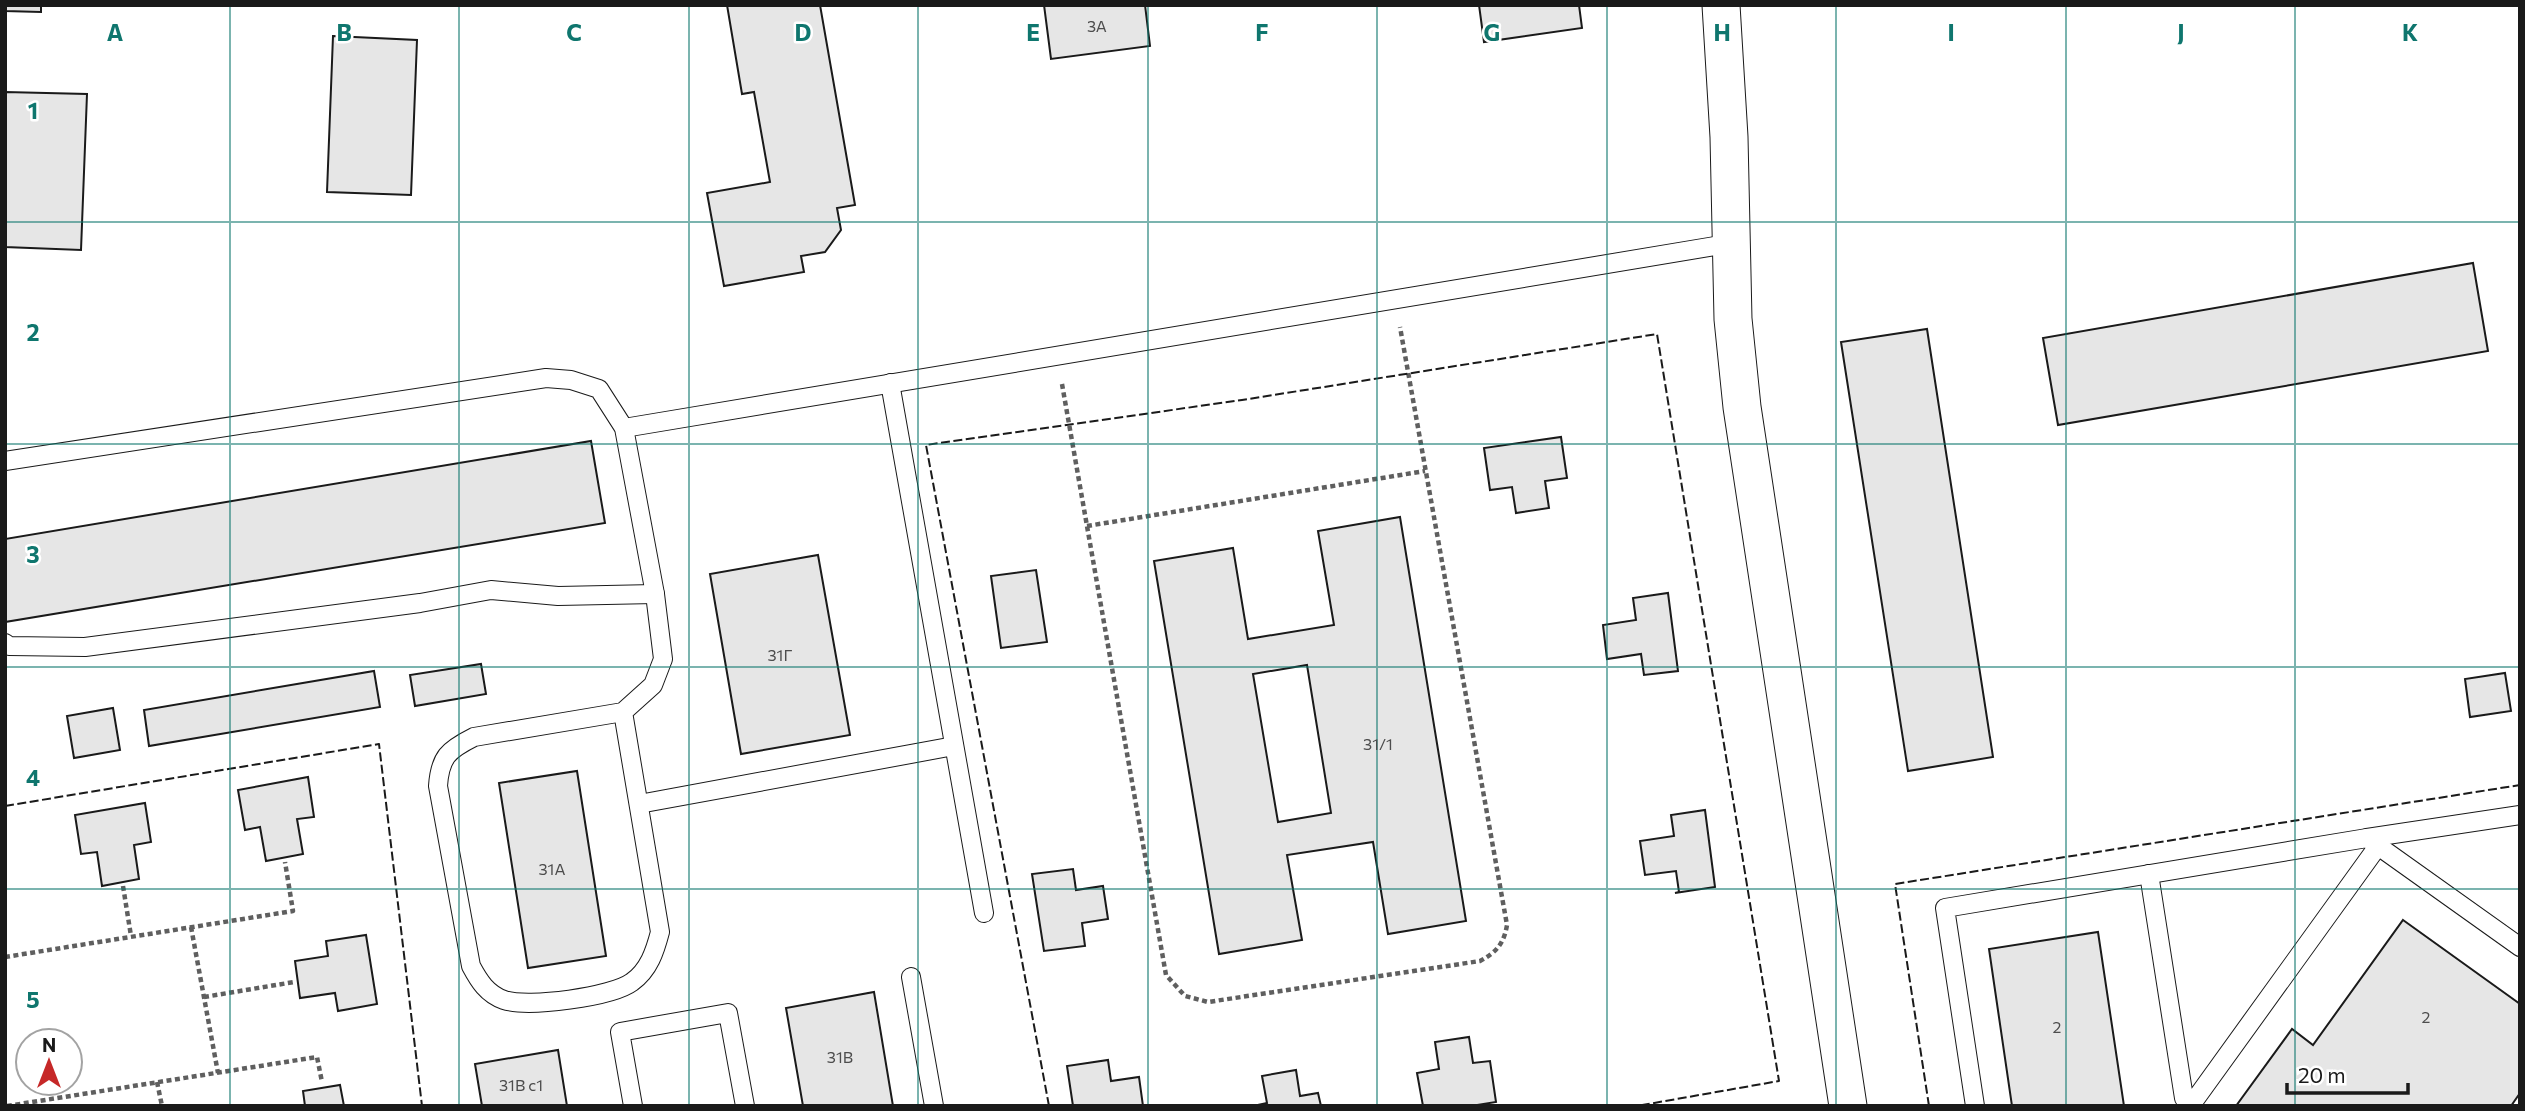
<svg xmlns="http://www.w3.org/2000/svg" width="2525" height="1111" font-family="Commissioner,sans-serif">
<rect width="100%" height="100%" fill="#fff"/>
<g fill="#e6e6e6" stroke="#1a1a1a" stroke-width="2" fill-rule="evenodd">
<polygon points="5,5 41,5 41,12 5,11"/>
<polygon points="727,5 820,5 855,205 837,208 841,230 825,252 801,256 804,272 724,286 707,193 770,182 754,92 742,94"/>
<polygon points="1044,5 1145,5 1150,46 1051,59"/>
<polygon points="1479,5 1579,5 1582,28 1484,42"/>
<polygon points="333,36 417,40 411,195 327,192"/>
<polygon points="5,92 87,94 81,250 5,247"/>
<polygon points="2473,263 2488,351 2058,425 2043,338"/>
<polygon points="1927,329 1993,757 1908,771 1841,342"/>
<polygon points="1561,437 1567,478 1545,481 1549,508 1516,513 1512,487 1490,490 1484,448"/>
<polygon points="591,441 605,523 5,622 5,539"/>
<path d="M1400,517L1466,921L1388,934L1373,842L1287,855L1302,940L1219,954L1154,561L1233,548L1248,639L1334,625L1318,531ZM1307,665L1331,813L1278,822L1253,674Z"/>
<polygon points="818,555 850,735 741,754 710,574"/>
<polygon points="1036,570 1047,642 1001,648 991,576"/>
<polygon points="1668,593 1678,671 1644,675 1641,654 1607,659 1603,625 1636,620 1633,598"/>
<polygon points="481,664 486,694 415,706 410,675"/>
<polygon points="374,671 380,707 149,746 144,710"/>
<polygon points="2505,673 2511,711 2470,717 2465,679"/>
<polygon points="113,708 120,750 74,758 67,716"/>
<polygon points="577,771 606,956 528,968 499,783"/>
<polygon points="308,777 314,817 297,819 303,854 266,861 260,827 245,830 238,790"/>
<polygon points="145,803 151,842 134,845 139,879 102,886 97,852 81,854 75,815"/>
<polygon points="1705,810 1715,887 1675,893 1679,892 1676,871 1645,875 1640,841 1674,836 1671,815"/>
<polygon points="1073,869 1076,890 1103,886 1108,919 1082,923 1085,946 1044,951 1032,874"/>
<polygon points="2403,920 2520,1004 2520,1093 2511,1106 2236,1106 2292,1029 2313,1045"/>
<polygon points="2098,932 2124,1106 2012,1106 1989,949"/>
<polygon points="366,935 377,1004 338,1011 335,993 300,998 295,961 328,956 326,941"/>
<polygon points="874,992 893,1106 803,1106 786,1008"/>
<polygon points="1469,1037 1473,1063 1490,1061 1496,1102 1471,1106 1423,1106 1417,1073 1439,1069 1435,1042"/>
<polygon points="558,1050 567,1106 482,1106 475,1064"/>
<polygon points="1108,1060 1111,1081 1139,1077 1143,1106 1073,1106 1067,1066"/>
<polygon points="1296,1070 1300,1096 1318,1093 1321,1106 1253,1106 1267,1103 1262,1076"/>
<polygon points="340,1085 344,1106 305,1106 303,1091"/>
</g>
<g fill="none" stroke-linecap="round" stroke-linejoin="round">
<defs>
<g id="lane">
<polyline points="890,383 984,913"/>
<polyline points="624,428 1733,243"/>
<polyline points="5,461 546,378 571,380 599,389 624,428 655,594 558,596 491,590 420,603 85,647 9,646 5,643"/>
<path d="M623,712L474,737C448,750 440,757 438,786L471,966C479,981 487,994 504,1000C528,1008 612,997 632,982C649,970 655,951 660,932L623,712L653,685L663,659L655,594"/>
<polyline points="639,804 954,746"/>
<polyline points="2367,838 2520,815"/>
<polyline points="2149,874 2184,1098 2194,1101 2378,846"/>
<polyline points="911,977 934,1106"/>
<polyline points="633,1106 620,1032 728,1013 745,1106"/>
<polyline points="1975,1106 1945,908 2367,838 2520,947"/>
</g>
<polyline id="street" points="1721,5 1729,137 1733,319 1742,407 1848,1106"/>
</defs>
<use href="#lane" stroke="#1a1a1a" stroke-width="20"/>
<use href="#street" stroke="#1a1a1a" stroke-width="39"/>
<g stroke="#5f5f5f" stroke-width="4.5" stroke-dasharray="5 3.5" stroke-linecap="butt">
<path d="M1062,384L1166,975L1185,996L1208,1002L1480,961C1497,952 1504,943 1507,925L1400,327"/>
<polyline points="1087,526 1425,471"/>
<polyline points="123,886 131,936"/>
<polyline points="191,927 218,1073"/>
<polyline points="5,957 293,911 285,862"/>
<polyline points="204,997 294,982"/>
<polyline points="157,1082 162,1106"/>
<polyline points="7,1106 317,1057 322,1082"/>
</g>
<use href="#lane" stroke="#fff" stroke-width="18"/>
<use href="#street" stroke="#fff" stroke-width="37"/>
<g stroke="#1a1a1a" stroke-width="2" stroke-dasharray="9 3.5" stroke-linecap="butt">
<polyline points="5,806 379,744 422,1106"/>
<polyline points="1049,1106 926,445 1242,400 1657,334 1779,1081 1637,1106"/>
<polyline points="1929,1106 1895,884 2520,785"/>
</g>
</g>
<path fill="none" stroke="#0f766e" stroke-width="2" stroke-opacity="0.55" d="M230,5V1106M459,5V1106M689,5V1106M918,5V1106M1148,5V1106M1377,5V1106M1607,5V1106M1836,5V1106M2066,5V1106M2295,5V1106M5,222H2520M5,444H2520M5,667H2520M5,889H2520"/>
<g text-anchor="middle" stroke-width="5" stroke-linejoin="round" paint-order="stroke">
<g font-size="16" fill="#4d4d4d">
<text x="1097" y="32">3А</text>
<text x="780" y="661">31Г</text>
<text x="1378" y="750">31/1</text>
<text x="552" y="875">31А</text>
<text x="2426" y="1023">2</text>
<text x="2057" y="1033">2</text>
<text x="840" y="1063">31В</text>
<text x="521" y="1091">31В с1</text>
</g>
</g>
<g font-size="23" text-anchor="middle" font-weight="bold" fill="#0f766e" stroke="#fff" stroke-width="5" stroke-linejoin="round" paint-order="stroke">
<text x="115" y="41">A</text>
<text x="344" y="41">B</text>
<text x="574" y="41">C</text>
<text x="803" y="41">D</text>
<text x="1033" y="41">E</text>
<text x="1262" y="41">F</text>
<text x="1492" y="41">G</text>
<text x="1722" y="41">H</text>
<text x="1951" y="41">I</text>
<text x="2181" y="41">J</text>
<text x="2410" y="41">K</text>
<text x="33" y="119">1</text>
<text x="33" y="341">2</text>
<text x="33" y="563">3</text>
<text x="33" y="786">4</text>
<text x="33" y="1008">5</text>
</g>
<rect width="2525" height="1111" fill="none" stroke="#1a1a1a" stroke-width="14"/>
<g transform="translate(49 1062)"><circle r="33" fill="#ffffff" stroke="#a3a3a3" stroke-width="2"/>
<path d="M0-5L12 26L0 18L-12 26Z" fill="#c62828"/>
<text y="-10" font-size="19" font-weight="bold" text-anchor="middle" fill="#1a1a1a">N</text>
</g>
<path d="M2287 1083v10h121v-10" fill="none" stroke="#1a1a1a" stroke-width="3.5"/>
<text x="2298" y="1083" font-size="21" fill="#1a1a1a" stroke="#ffffff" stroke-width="5" paint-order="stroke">20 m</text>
</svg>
